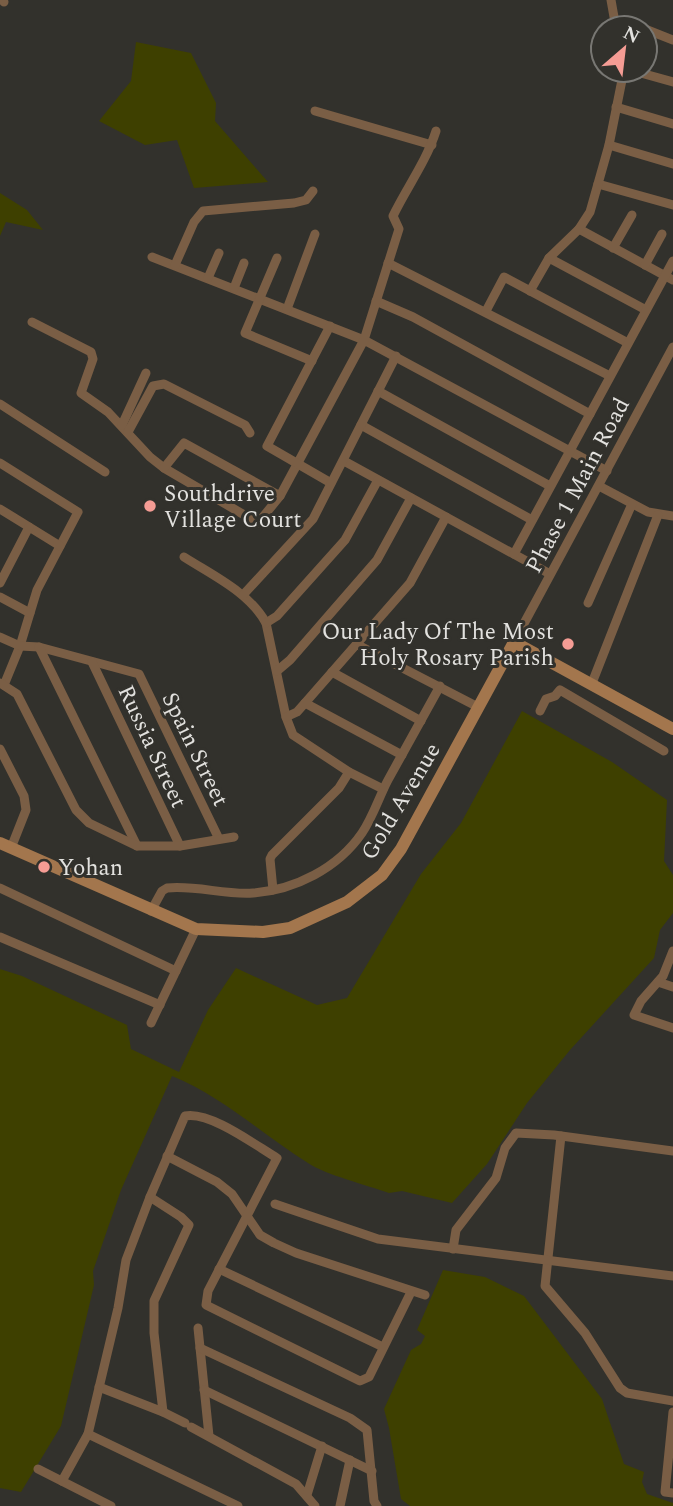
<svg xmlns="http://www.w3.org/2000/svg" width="673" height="1506" font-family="Spectral,serif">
<rect width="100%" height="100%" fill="#32312c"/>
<g fill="#3e4000">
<polygon points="136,42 191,53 216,103 215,121 268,182 194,188 177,140 145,145 99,121 131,81"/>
<polygon points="0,193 27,210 43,230 6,222 0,236"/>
<path d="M522,711L612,762L667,800L664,861L673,875V913L660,930L654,958L570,1050L527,1103L487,1164L452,1203L402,1191L389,1193C367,1185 326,1175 308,1163C262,1134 223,1097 172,1076L121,1190L93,1271L94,1285L61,1426L21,1492L0,1488V969L22,976L127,1025L131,1049L179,1072L208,1010L236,968L317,1005L347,998L421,874L461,823Z"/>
<polygon points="443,1270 485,1277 524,1296 602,1399 624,1464 644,1472 642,1482 647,1494 673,1503 673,1506 410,1506 401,1499 389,1428 384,1409 411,1350 421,1344 425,1336 417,1330"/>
</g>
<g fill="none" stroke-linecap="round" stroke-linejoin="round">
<g stroke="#7a5e45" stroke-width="9">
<polyline points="2,0 4,2"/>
<polyline points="611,0 614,17 620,28"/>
<polyline points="645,29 673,40"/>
<polyline points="630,70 673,82"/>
<polyline points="616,107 673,124"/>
<polyline points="315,111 432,145"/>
<polyline points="609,145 673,164"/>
<polyline points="598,184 673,205"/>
<polyline points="579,229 673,280"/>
<polyline points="613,248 632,215"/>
<polyline points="152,257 364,340 607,471"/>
<polyline points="277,258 245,333 312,361"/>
<polyline points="549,258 646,310"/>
<polyline points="388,263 610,376"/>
<polyline points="175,265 194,222 203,211 294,203 306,200 313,191"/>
<polyline points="645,265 662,234"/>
<polyline points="208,278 219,253"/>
<polyline points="234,288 244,263"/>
<polyline points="530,291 549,258 579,229 590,212 609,145 624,70"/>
<polyline points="376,301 413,317 590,414"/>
<polyline points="287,309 315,234"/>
<polyline points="486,311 504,277 628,343"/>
<path d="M32,322L91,352L93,359L81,393L108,412L150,457L164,468L258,523L280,496L364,340L399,229L393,216C407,187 426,162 436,131"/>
<polyline points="330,326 267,446 331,483"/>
<polyline points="378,391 550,486"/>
<polyline points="0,404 105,472"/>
<polyline points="122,425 146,373"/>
<polyline points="361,425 532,520"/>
<polyline points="128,432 153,386 164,384 245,425 250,433"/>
<polyline points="344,461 550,574"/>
<polyline points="0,463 78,512 37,590 20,646 4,685"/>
<polyline points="164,468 184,443 280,496"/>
<polyline points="599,486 648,512 673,516"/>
<polyline points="0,509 60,546"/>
<polyline points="514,554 673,261"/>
<path d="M184,557C212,575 249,592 266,623L286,717L293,735L349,772L383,789"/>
<polyline points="0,583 29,527"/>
<polyline points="243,595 313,519 396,356"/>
<polyline points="0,597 30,613"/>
<polyline points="588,603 632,504"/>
<polyline points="266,623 277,616 345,540 378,480"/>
<polyline points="0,637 20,646 39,647 139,674 219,839"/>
<polyline points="514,642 673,347"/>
<polyline points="358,645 478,707"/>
<polyline points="39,647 137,846"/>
<polyline points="92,662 180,846"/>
<polyline points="277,671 290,660 377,560 411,498"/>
<polyline points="332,672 421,721"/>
<polyline points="0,683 17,694 76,810 89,823 137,846 180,846 234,837"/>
<polyline points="592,683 658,515"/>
<polyline points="305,703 402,755"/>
<polyline points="540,711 546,699 555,696 560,690 664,751"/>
<polyline points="286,717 297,712 305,703 410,583 446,517"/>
<polyline points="0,749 24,796 26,810 11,848"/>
<polyline points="0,888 176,971"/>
<polyline points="273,890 270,859 272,855 339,788 349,772"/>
<path d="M151,911L162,891L167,888C196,885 224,895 253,893C295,890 338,868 362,833C373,817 379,797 388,780C405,749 423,717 440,686"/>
<polyline points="0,937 160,1005"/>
<polyline points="673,951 663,976 641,1001 634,1015 673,1028"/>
<polyline points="658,982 673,987"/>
<polyline points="151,1023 196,929"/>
<polyline points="561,1136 545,1286 585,1333 620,1388 627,1393 673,1401"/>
<polyline points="167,1156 217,1182 232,1194 260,1235 274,1243 296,1253 425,1295"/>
<polyline points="150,1197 181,1217 189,1225 154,1301 154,1333 163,1412"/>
<polyline points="275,1204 378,1239 673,1276"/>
<polyline points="453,1249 456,1230 496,1178 505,1148 516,1133 554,1135 673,1151"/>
<polyline points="219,1269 383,1347"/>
<polyline points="198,1328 209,1436"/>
<polyline points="200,1348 350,1418 367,1430 374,1501 377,1506"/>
<polyline points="99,1387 163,1412 185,1423"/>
<polyline points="204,1390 372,1471"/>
<polyline points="673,1412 665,1492 673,1493"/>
<polyline points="191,1427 296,1484 315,1506"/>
<polyline points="88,1434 238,1506"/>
<polyline points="38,1469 111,1506"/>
<path d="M62,1481L88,1434L118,1308L126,1260L150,1197L185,1116C210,1111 255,1145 277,1158L208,1291L206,1305L360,1381L369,1377L411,1292"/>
<polyline points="307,1495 322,1446"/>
<polyline points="340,1506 350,1460"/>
</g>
<polyline stroke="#a3764d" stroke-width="12" points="0,843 196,929 263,932 290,928 347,902 382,875 401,849 514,642 673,729"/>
</g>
<g fill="#f59c94" stroke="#32312c" stroke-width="2.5">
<circle cx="150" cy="506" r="7"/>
<circle cx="568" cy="644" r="7"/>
<circle cx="44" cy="867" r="7"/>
</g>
<g text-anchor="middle" stroke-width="6" stroke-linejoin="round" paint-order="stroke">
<g font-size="23" fill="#e2e1de" stroke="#32312c">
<text transform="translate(577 485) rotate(-62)" y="8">Phase 1 Main Road</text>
<text transform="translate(153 746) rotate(65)" y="8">Russia Street</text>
<text transform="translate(196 749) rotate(64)" y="8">Spain Street</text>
<text transform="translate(400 801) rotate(-59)" y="8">Gold Avenue</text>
</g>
<g font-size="23" fill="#e2e1de" stroke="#32312c" text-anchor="start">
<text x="164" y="501">Southdrive<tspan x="164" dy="26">Village Court</tspan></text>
<text x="554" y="639" text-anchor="end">Our Lady Of The Most<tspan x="554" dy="26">Holy Rosary Parish</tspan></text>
<text x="58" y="875">Yohan</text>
</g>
</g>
<g transform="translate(624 49) rotate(28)"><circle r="33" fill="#32312c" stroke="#787773" stroke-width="2"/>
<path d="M0-5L12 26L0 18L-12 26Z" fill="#f59c94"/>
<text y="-10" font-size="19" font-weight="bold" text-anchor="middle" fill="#e2e1de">N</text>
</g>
</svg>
